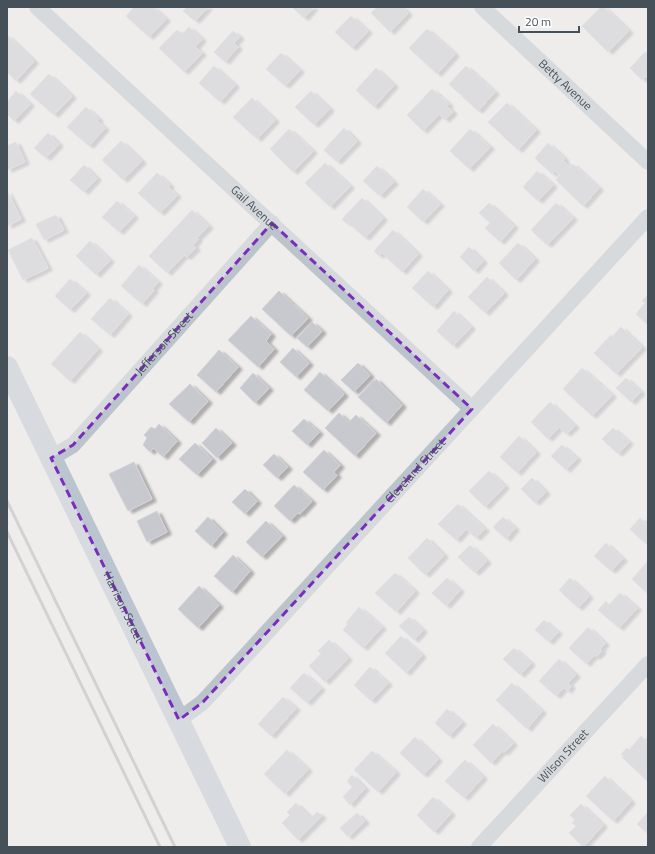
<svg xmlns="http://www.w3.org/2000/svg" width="655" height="854" font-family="'Titillium Web',sans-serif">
<defs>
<filter id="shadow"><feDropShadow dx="4.5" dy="2.5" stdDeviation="1" flood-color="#0004"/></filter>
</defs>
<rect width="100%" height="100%" fill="#efecec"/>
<g fill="#c7c9cf" stroke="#d1d3d8" filter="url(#shadow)">
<polygon points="134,7 153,7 166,19 149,37 126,16"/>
<polygon points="187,7 208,7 195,21 183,11"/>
<polygon points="292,7 314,7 304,18"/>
<polygon points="377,7 402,7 408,13 390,32 371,13"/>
<polygon points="601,7 604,7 629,31 608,52 582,26"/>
<polygon points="351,16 368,31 352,48 335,32"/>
<polygon points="189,27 202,39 195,47 202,53 184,72 159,48 177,30 182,34"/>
<polygon points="427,29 455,54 437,74 409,48"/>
<polygon points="233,31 240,37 234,43 238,47 225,62 214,52"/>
<polygon points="7,35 34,61 16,81 7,72"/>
<polygon points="645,52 648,54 648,78 645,76 642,80 630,68"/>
<polygon points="281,53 300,70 285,86 266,69"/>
<polygon points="214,66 235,85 220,102 199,83"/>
<polygon points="466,66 495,92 478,111 449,84"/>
<polygon points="376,68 394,85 374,107 356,90"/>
<polygon points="49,74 72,96 54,115 30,94"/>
<polygon points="432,89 449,104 447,106 453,112 445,120 439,114 423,131 407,115"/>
<polygon points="16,91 30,104 14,121 7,114 7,102"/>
<polygon points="311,91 330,109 314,125 295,107"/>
<polygon points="252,98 275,120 257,139 233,117"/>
<polygon points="507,103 536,130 518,150 488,122"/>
<polygon points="86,107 99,119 97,121 105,128 89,146 67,127"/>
<polygon points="344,128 357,141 337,162 324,150"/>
<polygon points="289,129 313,151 293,172 270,149"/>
<polygon points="470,129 490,147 469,169 450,151"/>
<polygon points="48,133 59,144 46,158 34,148"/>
<polygon points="121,141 142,161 123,180 102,160"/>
<polygon points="16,142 25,162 7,170 7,146"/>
<polygon points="548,143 565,159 563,160 570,167 573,164 599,188 583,206 556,180 560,175 555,171 552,174 535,158"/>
<polygon points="325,163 350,186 330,207 305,183"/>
<polygon points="84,165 97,178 84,192 70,180"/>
<polygon points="377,166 394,182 380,196 363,181"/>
<polygon points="537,171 553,185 538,201 523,187"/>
<polygon points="157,173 170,185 168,187 177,195 160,213 138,193"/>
<polygon points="423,189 440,204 423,222 407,207"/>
<polygon points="7,191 21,219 7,226"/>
<polygon points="362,198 383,218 365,238 348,222 347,224 342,219"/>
<polygon points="117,201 134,216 119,232 102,217"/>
<polygon points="489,203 514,226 500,242 485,228 490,223 479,213"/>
<polygon points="556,203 573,218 547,245 531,230"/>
<polygon points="192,210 209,226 197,238 198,239 193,245 196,248 187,257 184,255 167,273 149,256"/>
<polygon points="56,215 64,230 44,240 36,224"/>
<polygon points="393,230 418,254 402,272 382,253 379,256 374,251"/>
<polygon points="32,238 48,268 23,280 8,250"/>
<polygon points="90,241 110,260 96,275 76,256"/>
<polygon points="518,243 535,259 516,280 499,263"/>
<polygon points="469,247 483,261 474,271 460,257"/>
<polygon points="139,265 158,282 152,289 154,290 142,304 121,286"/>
<polygon points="428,271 448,290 433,307 412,288"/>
<polygon points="487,277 504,293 485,313 468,297"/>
<polygon points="70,279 86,293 70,310 55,296"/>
<polygon points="279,291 308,318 291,336 262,309"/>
<polygon points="648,295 648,325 636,314 645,303 642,301"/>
<polygon points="110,298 128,314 110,335 91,319"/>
<polygon points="454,311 471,327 453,346 437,331"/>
<polygon points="251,316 271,334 266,341 274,349 258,367 228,340"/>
<polygon points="312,322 322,331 307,347 297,338"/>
<polygon points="621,327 642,347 616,374 594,353 611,335 612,337"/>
<polygon points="80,332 98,349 70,381 51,364"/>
<polygon points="293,348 309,363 296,377 280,362"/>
<polygon points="219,350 238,367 216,392 197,375"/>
<polygon points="358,363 370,375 354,392 341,380"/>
<polygon points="582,368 612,395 592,416 563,389"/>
<polygon points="320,372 344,394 328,411 304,390"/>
<polygon points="253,373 269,388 255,403 240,388"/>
<polygon points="626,378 641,392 631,402 616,388"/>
<polygon points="376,379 402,405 386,423 358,397 374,380 375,381"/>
<polygon points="190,384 208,401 189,422 169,404"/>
<polygon points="550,402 575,426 566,434 559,427 548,439 531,422"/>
<polygon points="339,413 349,422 356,415 376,433 355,456 325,428"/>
<polygon points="304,419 319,432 307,445 292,431"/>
<polygon points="159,424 177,441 163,457 153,448 150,452 143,445 147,438 144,435 151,427 155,429"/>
<polygon points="216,428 232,443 217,458 202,443"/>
<polygon points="613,428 629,442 618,454 602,439"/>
<polygon points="519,436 536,452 517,473 500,457"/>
<polygon points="195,443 212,459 197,475 179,459"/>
<polygon points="562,445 577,458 566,470 551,456"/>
<polygon points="324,450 340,465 334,472 337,475 323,490 303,472"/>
<polygon points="274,454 288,467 277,478 263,465"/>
<polygon points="134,462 152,499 128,511 109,474"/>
<polygon points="489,471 505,486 485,507 469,491"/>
<polygon points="532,478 546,492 535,503 521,489"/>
<polygon points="294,485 312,501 300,514 298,513 290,521 274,506"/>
<polygon points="245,489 257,501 245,514 232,502"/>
<polygon points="458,504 485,529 476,538 466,529 456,540 438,524"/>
<polygon points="157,511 167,532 147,542 137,521"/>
<polygon points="208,517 223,532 211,546 195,531"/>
<polygon points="503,517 515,528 506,539 493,527"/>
<polygon points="640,518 648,527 648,539 645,543 630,529"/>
<polygon points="266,521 282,536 262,557 246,542"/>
<polygon points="427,538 444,555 425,575 408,558"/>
<polygon points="606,543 623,559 611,571 594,556"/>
<polygon points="470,545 487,561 475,573 458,557"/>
<polygon points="233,555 250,571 232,592 214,576"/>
<polygon points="648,561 648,594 632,579"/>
<polygon points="395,573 415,591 396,612 375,593"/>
<polygon points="447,578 460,590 446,606 432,593"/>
<polygon points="570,578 589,596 578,608 559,590"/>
<polygon points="199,586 219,605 198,628 178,609"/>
<polygon points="620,593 637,608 619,628 598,610 606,601 609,605"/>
<polygon points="359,607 382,627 363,648 343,630 348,624 346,623"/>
<polygon points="409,617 423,630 414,640 399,626"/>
<polygon points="544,620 558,632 549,642 535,630"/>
<polygon points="588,627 605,643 600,649 602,651 596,657 594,655 586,664 569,648"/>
<polygon points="401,636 422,655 406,673 385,653"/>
<polygon points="329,640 348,658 325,682 309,666 321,654 318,651"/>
<polygon points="514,648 531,663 520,675 503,659"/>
<polygon points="559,659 576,675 568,683 571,686 567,691 564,687 556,696 539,681"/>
<polygon points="370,667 388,683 371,701 354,685"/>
<polygon points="304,673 321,688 307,703 290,688"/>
<polygon points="512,683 542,711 527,729 496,700"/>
<polygon points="283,697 296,708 271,736 258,724"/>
<polygon points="447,709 462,722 449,736 435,723"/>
<polygon points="493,724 513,743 504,753 502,751 491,763 473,745"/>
<polygon points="641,736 648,743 648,782 622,757 624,756 621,754 627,748 629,750"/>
<polygon points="415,737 438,759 423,775 400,753"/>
<polygon points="287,750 308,769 285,794 264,774"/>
<polygon points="372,751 396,772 378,792 354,770"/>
<polygon points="465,760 483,777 464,798 445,781"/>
<polygon points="352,775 365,788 350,805 343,797 352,787 347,781"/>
<polygon points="605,776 631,801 613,821 586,796"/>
<polygon points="433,797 451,813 434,832 417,815"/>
<polygon points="296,803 311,818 317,812 322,816 298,840 282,823 290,815 287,812"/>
<polygon points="581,804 603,825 583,847 569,833 576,826 572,823 575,820 570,815"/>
<polygon points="648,812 648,834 637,824"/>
<polygon points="357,813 365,821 348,837 340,828"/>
</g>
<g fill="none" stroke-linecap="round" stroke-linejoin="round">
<g stroke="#bbc4cb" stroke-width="16">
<path id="s1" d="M37,7L472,409"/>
<path id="s2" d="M482,7L648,162"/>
<path id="s3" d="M51,458L73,445L272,223"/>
<path id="s4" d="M179,720L203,702L648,217"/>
<path id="s5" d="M479,847L648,664"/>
</g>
<path stroke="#bbc5cf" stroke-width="22" id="s6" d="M7,367L240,847"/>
<g stroke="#afb2b6" stroke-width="3">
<polyline points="7,501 175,847"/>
<polyline points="7,532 160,847"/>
</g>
</g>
<path d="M0 0H655V854H0ZM272,223L472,409L203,702L179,720L51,458L73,445Z" fill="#efecec" fill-opacity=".55" fill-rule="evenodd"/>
<path fill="none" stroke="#7b2cbf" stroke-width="3" stroke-dasharray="8 5" stroke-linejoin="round" d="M272,223L472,409L203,702L179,720L51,458L73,445Z"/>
<g text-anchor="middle" stroke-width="4" stroke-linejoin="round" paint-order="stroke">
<g font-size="12" fill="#465058" stroke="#fff">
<text dy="4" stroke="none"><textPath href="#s2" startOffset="114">Betty Avenue</textPath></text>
<text dy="4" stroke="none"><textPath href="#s1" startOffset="296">Gail Avenue</textPath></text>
<text dy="4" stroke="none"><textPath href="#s3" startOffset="162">Jefferson Street</textPath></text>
<text dy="4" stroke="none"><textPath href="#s4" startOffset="344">Cleveland Street</textPath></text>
<text dy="4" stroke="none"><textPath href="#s6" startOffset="267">Harrison Street</textPath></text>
<text dy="4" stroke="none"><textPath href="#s5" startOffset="124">Wilson Street</textPath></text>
</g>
</g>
<rect width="655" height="854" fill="none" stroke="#465058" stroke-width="16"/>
<path d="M519 26v6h60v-6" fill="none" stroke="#465058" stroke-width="2"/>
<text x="525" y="26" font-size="12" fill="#465058" stroke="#ffffff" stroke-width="3" paint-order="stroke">20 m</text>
</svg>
